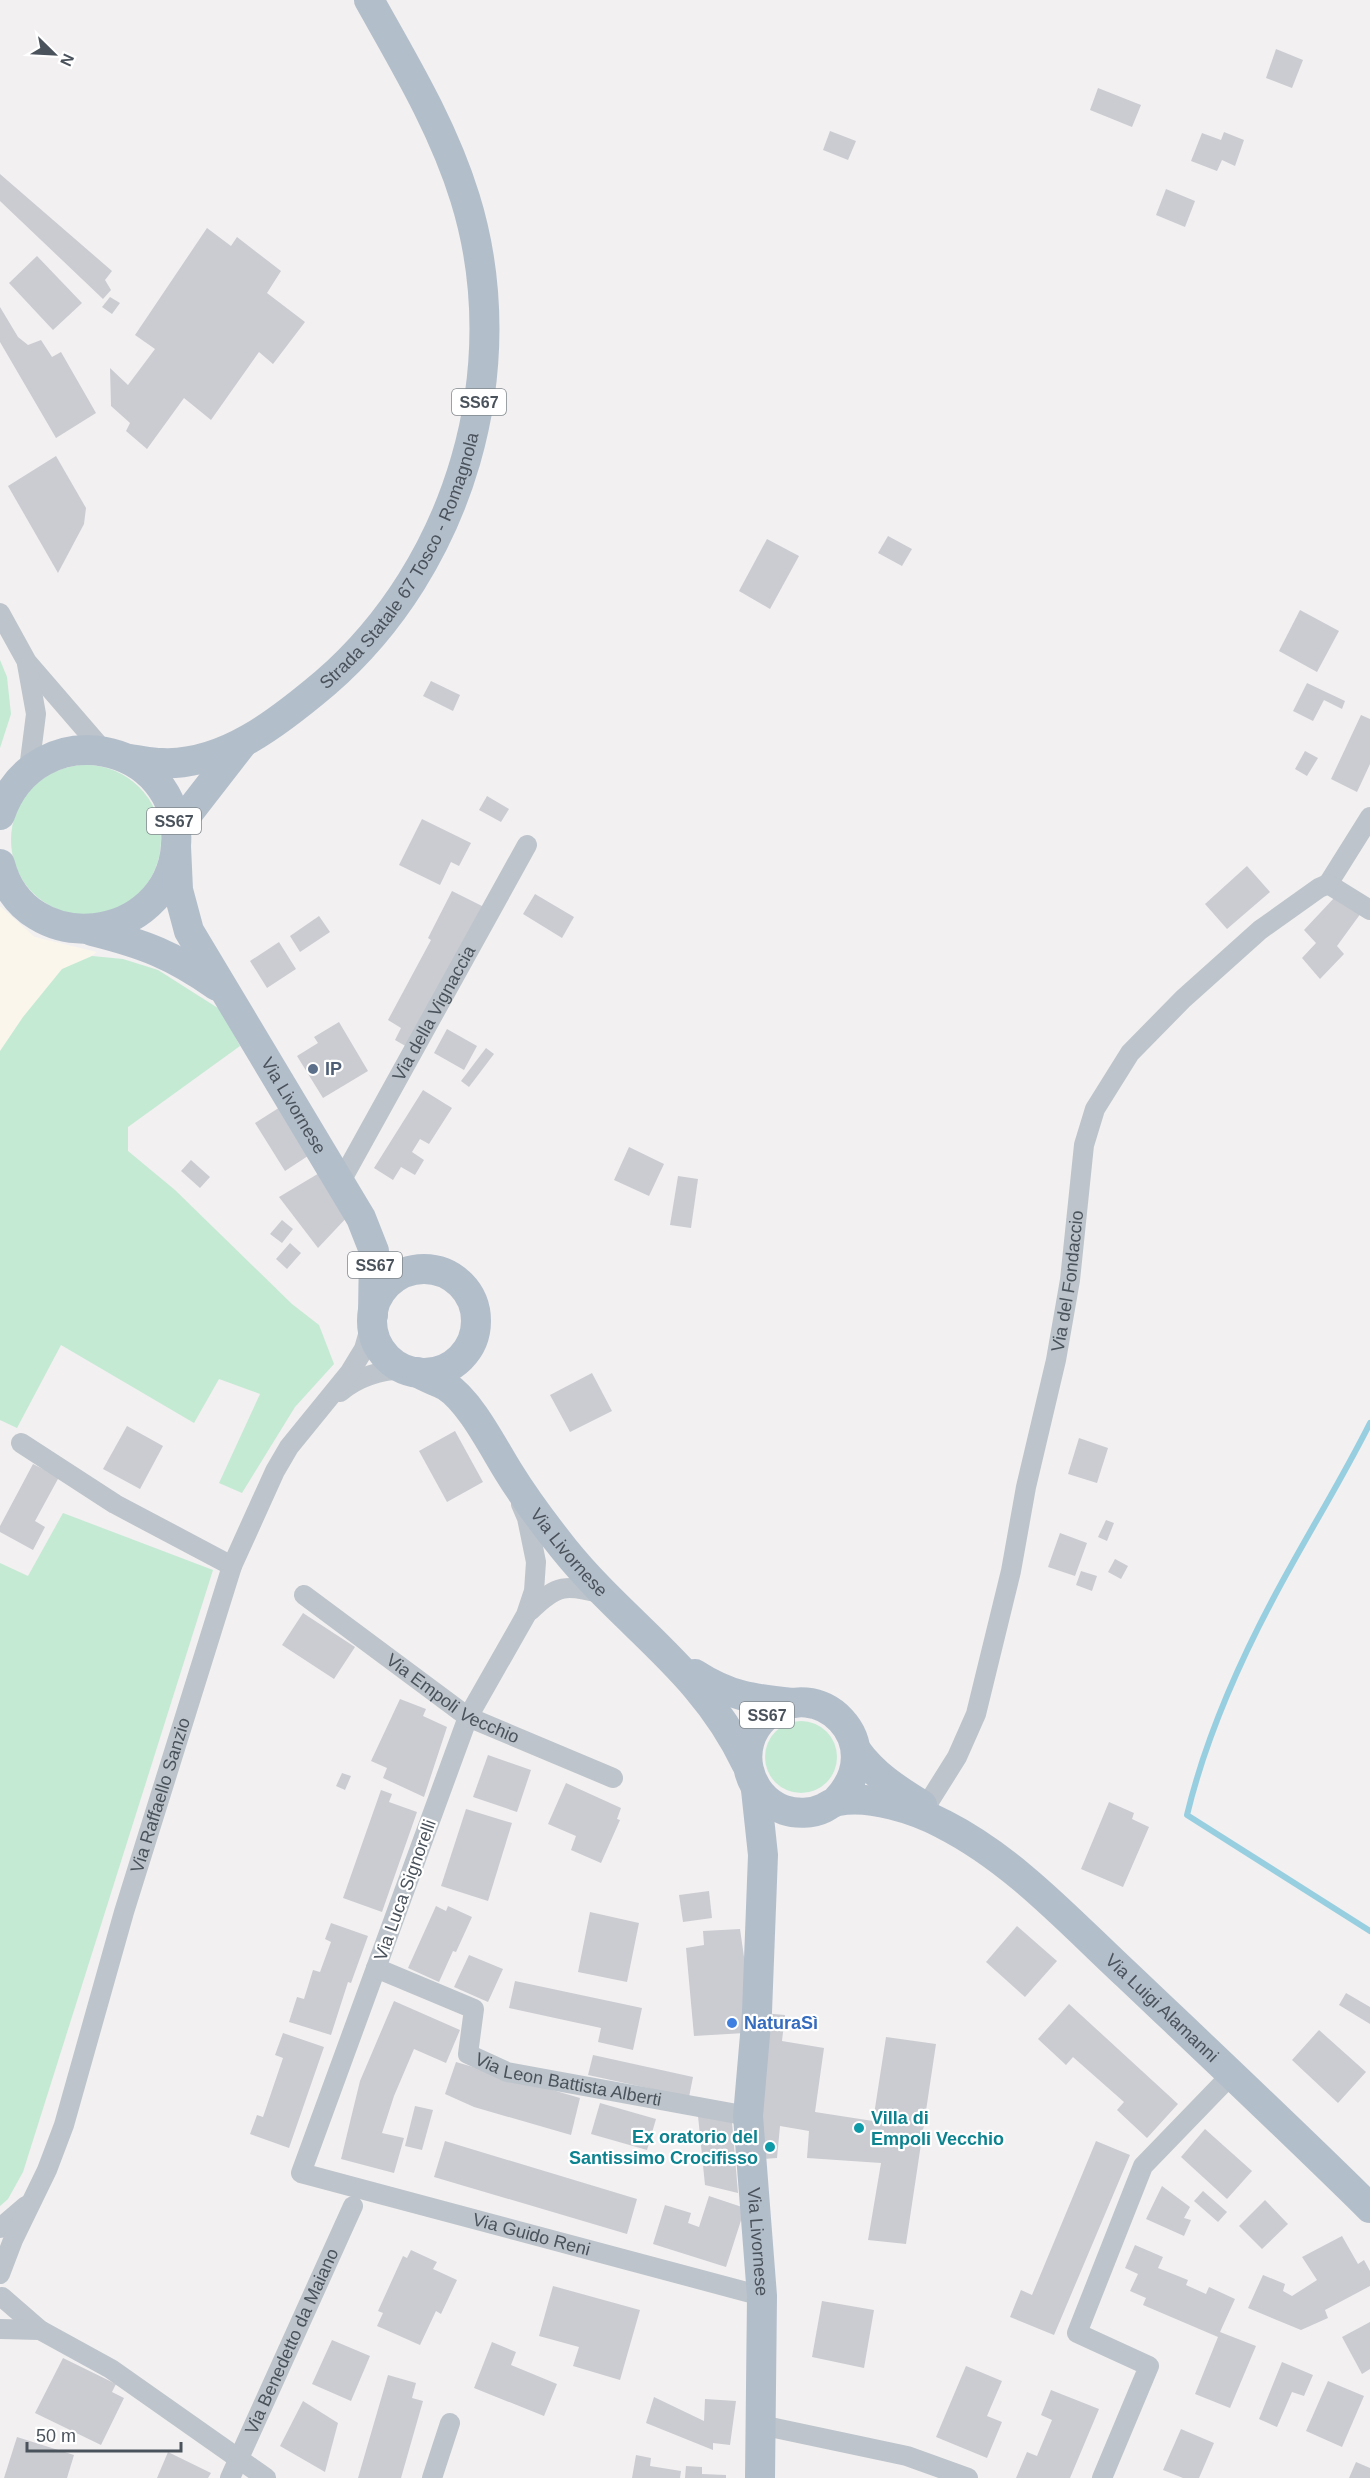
<svg xmlns="http://www.w3.org/2000/svg" width="1370" height="2478" font-family="Helvetica,sans-serif">
<rect width="100%" height="100%" fill="#f2f0f0"/>
<polygon fill="#faf6ec" points="0,906 35,937 97,952 63,977 0,1058"/>
<g fill="#c4ead4">
<polygon points="0,660 7,677 11,714 0,748"/>
<circle cx="86" cy="840" r="75"/>
<polygon points="92,956 123,959 158,970 221,1010 240,1046 128,1127 128,1151 175,1190 292,1304 319,1325 334,1364 295,1407 242,1493 219,1483 260,1394 219,1379 194,1423 61,1345 17,1428 0,1420 0,1051 23,1017 62,969"/>
<polygon points="63,1513 213,1570 23,2172 8,2199 0,2206 0,1563 28,1576"/>
<circle cx="801" cy="1757" r="36"/>
</g>
<g fill="none" stroke-linecap="round" stroke-linejoin="round">
<path stroke="#97cfe1" stroke-width="6" d="M1370,1423C1340,1483 1304,1540 1273,1599C1237,1667 1205,1740 1187,1815L1370,1931"/>
</g>
<g fill="#cbccd2">
<polygon points="1276,49 1303,60 1292,88 1266,78"/>
<polygon points="1098,88 1141,105 1132,127 1090,110"/>
<polygon points="830,131 856,141 848,160 823,150"/>
<polygon points="1224,132 1244,140 1235,166 1222,160 1217,171 1191,161 1202,133 1221,140"/>
<polygon points="0,174 112,271 105,280 111,290 103,299 0,201"/>
<polygon points="1166,189 1195,201 1185,227 1156,215"/>
<polygon points="207,228 231,246 237,237 281,271 267,293 305,322 273,364 259,352 211,420 184,398 147,449 126,431 130,423 111,406 110,368 128,385 155,349 135,335"/>
<polygon points="37,256 82,303 53,330 9,283"/>
<polygon points="110,297 120,303 112,314 102,307"/>
<polygon points="0,307 18,337 28,345 41,340 52,357 61,352 96,413 56,438 0,342"/>
<polygon points="56,456 86,508 84,524 58,573 8,486"/>
<polygon points="888,536 912,549 902,566 878,553"/>
<polygon points="767,539 799,556 770,609 739,591"/>
<polygon points="1300,610 1339,631 1317,672 1279,651"/>
<polygon points="431,681 460,695 453,711 423,696"/>
<polygon points="1307,683 1345,701 1342,709 1324,700 1313,721 1293,711"/>
<polygon points="1361,715 1370,719 1370,764 1357,792 1331,779"/>
<polygon points="1305,751 1318,758 1307,776 1295,769"/>
<polygon points="487,796 509,809 501,822 479,810"/>
<polygon points="422,819 471,843 459,866 451,862 440,885 399,865"/>
<polygon points="1247,866 1270,892 1227,929 1205,904"/>
<polygon points="452,891 484,907 409,1048 395,1040 401,1028 388,1020 431,940 428,938"/>
<polygon points="535,894 574,917 562,938 523,914"/>
<polygon points="1335,897 1361,913 1337,946 1344,954 1320,979 1302,958 1316,943 1304,930"/>
<polygon points="319,916 330,932 300,952 290,936"/>
<polygon points="279,942 296,969 267,988 250,961"/>
<polygon points="339,1022 368,1071 323,1098 297,1056 318,1043 314,1037"/>
<polygon points="447,1029 477,1046 464,1070 434,1053"/>
<polygon points="486,1048 494,1054 469,1087 461,1081"/>
<polygon points="423,1090 452,1108 429,1144 420,1139 412,1152 424,1160 415,1175 401,1167 393,1180 374,1168"/>
<polygon points="285,1104 314,1152 285,1171 255,1123"/>
<polygon points="629,1147 664,1164 649,1196 614,1180"/>
<polygon points="191,1160 210,1177 200,1188 181,1171"/>
<polygon points="321,1172 350,1214 318,1248 279,1197"/>
<polygon points="678,1176 698,1179 691,1228 670,1225"/>
<polygon points="282,1220 293,1229 282,1243 270,1234"/>
<polygon points="290,1243 301,1253 287,1269 276,1259"/>
<polygon points="592,1373 612,1411 570,1432 550,1395"/>
<polygon points="127,1426 163,1446 140,1489 103,1469"/>
<polygon points="455,1431 483,1482 447,1502 419,1451"/>
<polygon points="1079,1438 1108,1448 1097,1483 1068,1474"/>
<polygon points="33,1464 59,1477 35,1521 45,1527 33,1550 0,1532 0,1526"/>
<polygon points="1106,1520 1114,1523 1107,1541 1098,1537"/>
<polygon points="1060,1533 1087,1543 1075,1576 1048,1567"/>
<polygon points="1115,1559 1128,1566 1121,1579 1108,1572"/>
<polygon points="1081,1571 1097,1576 1092,1591 1076,1585"/>
<polygon points="303,1613 355,1647 334,1679 282,1645"/>
<polygon points="400,1699 426,1709 423,1716 447,1727 424,1797 383,1778 387,1768 371,1761"/>
<polygon points="488,1755 531,1770 517,1812 473,1797"/>
<polygon points="342,1773 351,1776 345,1790 336,1786"/>
<polygon points="566,1783 621,1808 617,1819 620,1820 601,1863 571,1850 576,1836 548,1824"/>
<polygon points="381,1790 392,1794 389,1802 417,1812 382,1912 343,1898"/>
<polygon points="1109,1802 1134,1813 1132,1819 1149,1827 1123,1887 1081,1869"/>
<polygon points="466,1809 512,1823 488,1901 441,1886"/>
<polygon points="709,1891 712,1918 683,1922 679,1895"/>
<polygon points="436,1906 446,1911 448,1906 472,1917 456,1952 453,1951 439,1982 408,1968"/>
<polygon points="590,1912 639,1923 627,1982 578,1972"/>
<polygon points="331,1923 368,1936 351,1983 348,1982 331,2035 289,2022 297,1997 304,1999 313,1970 320,1972 331,1942 325,1939"/>
<polygon points="1017,1926 1057,1961 1025,1997 986,1962"/>
<polygon points="740,1929 746,1971 745,2033 694,2036 686,1948 704,1945 703,1931"/>
<polygon points="469,1955 503,1969 488,2002 454,1987"/>
<polygon points="515,1981 642,2008 633,2050 598,2042 601,2028 509,2008"/>
<polygon points="1346,1993 1370,2007 1370,2024 1339,2005"/>
<polygon points="394,2001 460,2030 446,2063 414,2049 394,2096 382,2133 404,2138 394,2173 341,2159 360,2081"/>
<polygon points="1069,2004 1178,2104 1147,2138 1117,2110 1124,2102 1073,2057 1066,2065 1038,2039"/>
<polygon points="763,2013 785,2015 782,2041 824,2048 815,2112 873,2121 886,2037 936,2044 906,2244 868,2240 881,2163 807,2158 809,2131 780,2126 777,2158 763,2159 761,2134"/>
<polygon points="1319,2030 1366,2072 1338,2103 1292,2060"/>
<polygon points="283,2033 324,2047 289,2148 250,2134 257,2115 263,2117 283,2058 275,2055"/>
<polygon points="593,2055 693,2077 689,2097 588,2075"/>
<polygon points="456,2062 580,2098 571,2135 474,2107 445,2094"/>
<polygon points="600,2103 656,2119 647,2150 591,2134"/>
<polygon points="415,2106 433,2110 422,2150 405,2146"/>
<polygon points="698,2116 732,2122 738,2193 705,2185"/>
<polygon points="1205,2129 1252,2171 1227,2199 1181,2157"/>
<polygon points="445,2141 637,2199 627,2234 434,2177"/>
<polygon points="1096,2141 1130,2155 1054,2335 1010,2317 1021,2290 1032,2295"/>
<polygon points="1162,2186 1190,2207 1184,2218 1191,2220 1184,2236 1146,2219"/>
<polygon points="1203,2191 1227,2212 1218,2222 1194,2201"/>
<polygon points="709,2196 745,2208 726,2267 653,2244 665,2205 691,2213 688,2223 699,2227"/>
<polygon points="1265,2200 1288,2224 1262,2249 1239,2226"/>
<polygon points="1342,2236 1358,2264 1364,2260 1370,2271 1370,2286 1325,2310 1328,2318 1301,2330 1248,2308 1263,2275 1285,2284 1283,2291 1292,2296 1317,2280 1302,2257"/>
<polygon points="1135,2245 1163,2257 1158,2268 1188,2280 1186,2285 1206,2294 1209,2287 1235,2299 1220,2332 1256,2346 1230,2408 1195,2394 1218,2337 1143,2305 1146,2298 1130,2291 1138,2274 1125,2268"/>
<polygon points="411,2250 437,2262 433,2269 457,2280 441,2314 436,2311 420,2345 377,2326 383,2313 378,2311 403,2256 407,2258"/>
<polygon points="553,2286 640,2310 620,2380 573,2366 579,2347 539,2336"/>
<polygon points="822,2301 874,2310 864,2368 812,2357"/>
<polygon points="1370,2322 1370,2369 1362,2374 1342,2337"/>
<polygon points="332,2340 370,2356 351,2401 312,2384"/>
<polygon points="492,2342 516,2352 511,2365 557,2384 544,2416 474,2388"/>
<polygon points="63,2358 116,2384 112,2392 124,2398 101,2445 35,2413"/>
<polygon points="1282,2362 1313,2375 1304,2396 1292,2392 1277,2427 1259,2419"/>
<polygon points="966,2366 1002,2381 987,2416 1002,2422 987,2458 936,2437"/>
<polygon points="388,2375 416,2383 412,2398 423,2401 401,2478 358,2478"/>
<polygon points="1328,2381 1364,2396 1342,2447 1306,2431"/>
<polygon points="1051,2390 1099,2409 1070,2478 1016,2478 1027,2452 1037,2456 1052,2420 1041,2415"/>
<polygon points="654,2397 704,2421 705,2399 736,2401 730,2445 713,2443 713,2450 646,2423"/>
<polygon points="303,2401 338,2423 325,2472 280,2446"/>
<polygon points="1181,2429 1214,2443 1199,2478 1183,2478 1163,2470"/>
<polygon points="17,2437 74,2455 67,2478 4,2478"/>
<polygon points="168,2452 211,2473 208,2478 157,2478"/>
<polygon points="636,2455 651,2458 650,2466 681,2471 680,2478 632,2478"/>
<polygon points="1356,2462 1370,2468 1370,2478 1349,2478"/>
<polygon points="686,2466 702,2467 702,2474 726,2475 726,2478 685,2478"/>
</g>
<g fill="none" stroke-linecap="round" stroke-linejoin="round">
<g stroke="#bdc4cb" stroke-width="20">
<polyline points="0,613 27,662 103,750"/>
<polyline points="27,664 36,714 29,769"/>
<polyline points="1328,884 1370,817"/>
<polyline points="1328,884 1370,910"/>
<path id="s1" d="M340,1183L527,845"/>
<path d="M340,1392C359,1376 381,1370 405,1369"/>
<polyline points="21,1443 115,1504 232,1566"/>
<path id="s2" d="M521,1504L527,1518L536,1562L534,1591L526,1615L468,1717L301,2173L762,2296"/>
<path id="s3" d="M304,1595L468,1717L613,1778"/>
<path d="M530,1611C557,1584 566,1584 603,1594"/>
<path id="s4" d="M925,1808L957,1757L976,1714L1011,1571L1026,1487L1056,1360L1070,1280L1084,1145L1095,1109L1130,1053L1183,999L1260,930L1319,888L1328,884"/>
<path id="s5" d="M376,1968L474,2009L468,2054L507,2072L748,2116"/>
<polyline points="0,2228 26,2206"/>
<path id="s6" d="M0,2274L13,2240L47,2170L64,2125L124,1912L232,1566L275,1471L289,1447L350,1372L364,1349L372,1321"/>
<polyline points="2,2297 40,2330 111,2369 266,2478"/>
<polyline points="0,2329 40,2330"/>
<polyline points="761,2425 907,2456 968,2478"/>
<path id="s7" d="M230,2478L353,2206"/>
<polyline points="432,2478 450,2423"/>
<polyline points="1102,2478 1149,2366 1077,2333 1143,2166 1232,2074"/>
</g>
<g stroke="#b3becb" stroke-width="30">
<path id="s8" d="M128,759C139,760 151,763 162,763C224,766 280,721 325,683C460,566 518,369 465,198C443,127 405,64 369,0"/>
<path d="M0,815C35,711 184,740 176,846C168,945 25,960 0,864"/>
<polyline points="176,829 242,744"/>
<path id="s9" d="M176,846L178,890L189,931L361,1218L374,1251L373,1315"/>
<path d="M92,931C144,944 173,955 217,986"/>
<circle cx="424" cy="1321" r="52"/>
<path id="s10" d="M417,1372C426,1378 437,1381 446,1386C470,1401 493,1447 508,1471C524,1497 544,1524 564,1549C626,1626 702,1670 746,1763"/>
<path d="M695,1674C729,1696 753,1699 792,1703"/>
<path d="M856,1750C874,1775 896,1789 922,1805"/>
<path id="s11" d="M756,1790L763,1855L757,2012L748,2116L762,2296L760,2478"/>
<path id="s12" d="M836,1801C892,1743 817,1671 765,1717C734,1745 746,1796 784,1810C796,1814 812,1814 824,1808C828,1806 833,1802 838,1801C870,1795 915,1809 943,1824C1014,1860 1069,1921 1127,1975C1208,2052 1290,2129 1370,2208"/>
</g>
</g>
<circle fill="#5c6f8a" stroke="#fff" stroke-width="2" cx="313" cy="1069" r="6"/>
<circle fill="#3f7fe0" stroke="#fff" stroke-width="2" cx="732" cy="2023" r="6"/>
<g fill="#0f9aa8" stroke="#fff" stroke-width="2">
<circle cx="859" cy="2128" r="6"/>
<circle cx="770" cy="2147" r="6"/>
</g>
<g text-anchor="middle" stroke-width="4.5" stroke-linejoin="round" paint-order="stroke">
<g fill="#fff" stroke="#80868c" stroke-width="1.5">
<rect x="452" y="389" width="54" height="26" rx="4.5"/>
<rect x="147" y="808" width="54" height="26" rx="4.5"/>
<rect x="348" y="1252" width="54" height="26" rx="4.5"/>
<rect x="740" y="1702" width="54" height="26" rx="4.5"/>
</g>
<g font-size="16" font-weight="bold" fill="#4a525b">
<text x="479" y="408">SS67</text>
<text x="174" y="827">SS67</text>
<text x="375" y="1271">SS67</text>
<text x="767" y="1721">SS67</text>
</g>
<g font-size="18" fill="#4a525b" stroke="#fff">
<text dy="6" stroke="none"><textPath href="#s8" startOffset="366">Strada Statale 67 Tosco - Romagnola</textPath></text>
<text dy="6" stroke="none"><textPath href="#s1" startOffset="194">Via della Vignaccia</textPath></text>
<text dy="6" stroke="none"><textPath href="#s9" startOffset="290">Via Livornese</textPath></text>
<text dy="6" stroke="none"><textPath href="#s4" startOffset="550">Via del Fondaccio</textPath></text>
<text dy="6" stroke="none"><textPath href="#s10" startOffset="240">Via Livornese</textPath></text>
<text dy="6" stroke="none"><textPath href="#s3" startOffset="182">Via Empoli Vecchio</textPath></text>
<text dy="6" stroke="none"><textPath href="#s6" startOffset="506">Via Raffaello Sanzio</textPath></text>
<text transform="translate(405 1890) rotate(-70)" y="6">Via Luca Signorelli</text>
<text dy="6" stroke="none"><textPath href="#s12" startOffset="741">Via Luigi Alamanni</textPath></text>
<text dy="6" stroke="none"><textPath href="#s5" startOffset="256">Via Leon Battista Alberti</textPath></text>
<text dy="6" stroke="none"><textPath href="#s2" startOffset="956">Via Guido Reni</textPath></text>
<text dy="6" stroke="none"><textPath href="#s11" startOffset="453">Via Livornese</textPath></text>
<text dy="6" stroke="none"><textPath href="#s7" startOffset="150">Via Benedetto da Maiano</textPath></text>
</g>
<g font-size="18" font-weight="bold" fill="#4e5e75" stroke="#fff" text-anchor="start">
<text x="325" y="1075">IP</text>
</g>
<g font-size="18" font-weight="bold" fill="#366cbe" stroke="#fff" text-anchor="start">
<text x="744" y="2029">NaturaSì</text>
</g>
<g font-size="18" font-weight="bold" fill="#0d838f" stroke="#fff" text-anchor="start">
<text x="871" y="2124">Villa di<tspan x="871" dy="21">Empoli Vecchio</tspan></text>
<text x="758" y="2143" text-anchor="end">Ex oratorio del<tspan x="758" dy="21">Santissimo Crocifisso</tspan></text>
</g>
</g>
<g transform="translate(54 54) rotate(114)" stroke="#ffffff" stroke-width="4.5" paint-order="stroke">
<path d="M0-4.5L10 22L0 15L-10 22Z" fill="#4a525b"/>
<text y="-9" font-size="16" font-weight="bold" text-anchor="middle" fill="#4a525b">N</text>
</g>
<path d="M27 2442v9h154v-9" fill="none" stroke="#4a525b" stroke-width="3"/>
<text x="36" y="2442" font-size="18" fill="#4a525b" stroke="#ffffff" stroke-width="4.5" paint-order="stroke">50 m</text>
</svg>
